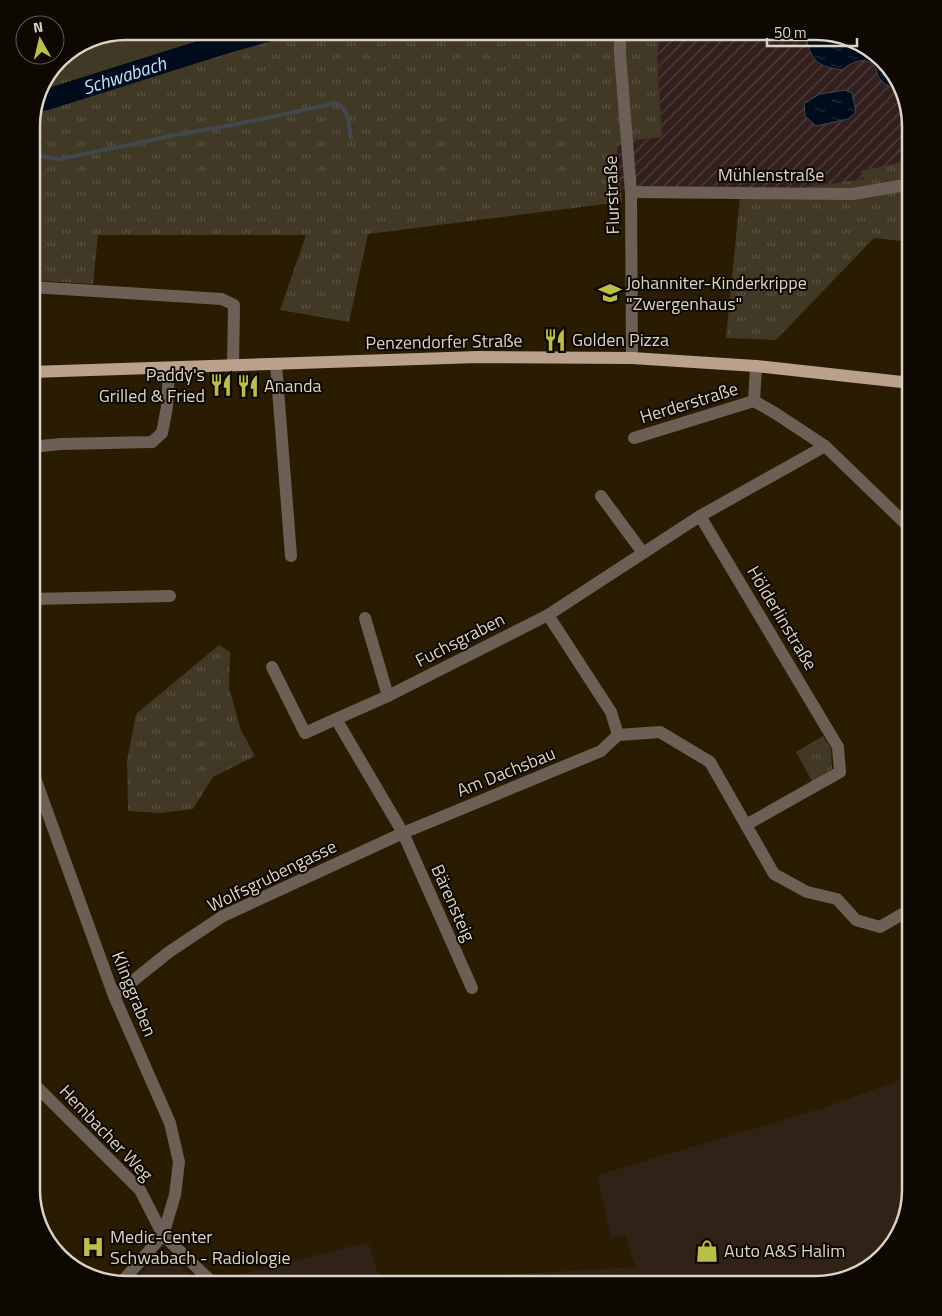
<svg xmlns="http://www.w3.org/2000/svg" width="942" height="1316" font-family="'Titillium Web',sans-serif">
<defs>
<pattern id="industrial-furrows" width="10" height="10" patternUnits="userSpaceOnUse" patternTransform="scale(1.25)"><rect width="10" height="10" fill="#33201e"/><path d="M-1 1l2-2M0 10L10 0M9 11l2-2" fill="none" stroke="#50403d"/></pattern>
<pattern id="grass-tufts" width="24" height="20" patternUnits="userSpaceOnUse" patternTransform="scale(1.25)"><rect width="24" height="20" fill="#413825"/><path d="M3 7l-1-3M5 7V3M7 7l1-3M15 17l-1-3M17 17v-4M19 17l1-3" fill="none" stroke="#5c5443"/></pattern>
<pattern id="water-ripples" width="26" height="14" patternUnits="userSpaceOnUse" patternTransform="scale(1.25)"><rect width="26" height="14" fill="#000c1b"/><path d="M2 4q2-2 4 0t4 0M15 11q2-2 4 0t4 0" fill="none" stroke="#252e3a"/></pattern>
</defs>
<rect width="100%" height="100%" fill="#291c00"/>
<g fill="#302216">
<polygon points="911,1076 911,1190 898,1238 864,1272 816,1285 498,1285 497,1275 635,1267 625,1236 611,1238 597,1175 823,1108"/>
<polygon points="368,1242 382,1285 220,1285 233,1276"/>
<polygon points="162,1249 202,1285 131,1285"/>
</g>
<polygon fill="url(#industrial-furrows)" points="661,31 822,31 864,44 898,78 911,126 911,160 862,171 865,179 740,196 620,189 617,146 635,140 662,137 657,55"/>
<g fill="url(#grass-tufts)">
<polygon points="230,31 661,31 657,55 662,137 635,140 617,146 622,202 368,234 349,322 280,310 306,235 98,235 93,284 31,280 31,120 41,84 63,55 95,43 75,69 71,87 232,35"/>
<polygon points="911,160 911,242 874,238 776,340 726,338 740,196 864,179 861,171"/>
<polygon points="219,645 230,652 229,688 241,730 255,756 213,777 193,809 160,813 128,811 127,761 136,714"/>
<polygon points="823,736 831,749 832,769 812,781 796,752"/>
</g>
<polygon fill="#413825" points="126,31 230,31 232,36 71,88 75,69 95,43"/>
<g fill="url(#water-ripples)" stroke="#42484d">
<path d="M816,31H822L859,43L862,48L865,46L898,78L901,90C896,89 887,86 883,82C877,78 878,71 874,66C865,55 850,63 842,70C820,66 814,65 807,42Z"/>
<polygon points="846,90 852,93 856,112 848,119 816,126 805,116 804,103 820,94"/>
</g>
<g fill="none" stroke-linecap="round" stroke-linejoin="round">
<path stroke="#42484d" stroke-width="4" d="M31,155L60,159L176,135L253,121L336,103C349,108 349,126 351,138"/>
<path stroke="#000c1b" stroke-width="21" id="s1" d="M37,100H45L226,43L269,31"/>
<g stroke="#6c5f56" stroke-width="12">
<polyline points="620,31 620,54 631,192 632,358"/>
<polyline points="631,192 853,194 911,184"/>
<polyline points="31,287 222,299 234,305 233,365"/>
<polyline points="31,352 35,371"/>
<polyline points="276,364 291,556"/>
<polyline points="756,366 754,401 775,413 825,446 911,529"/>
<polyline points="634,438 754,401"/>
<polyline points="31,447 61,444 152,442 162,433 167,407 169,369"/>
<polyline points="601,496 643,553"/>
<polyline points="31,599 170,596"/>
<polyline points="548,615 700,516"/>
<polyline points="365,618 388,696"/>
<polyline points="272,667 305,733 336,719"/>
<polyline points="618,735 660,732 710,762 746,825 840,772 838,747 700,516 825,446"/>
<polyline points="31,767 114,996 170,1123 179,1162 175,1195 163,1235 120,1284"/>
<polyline points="746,825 774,874 807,892 837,899 856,920 880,927 911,909"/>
<polyline points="472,988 403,833 336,719 388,696 548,615 611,712 618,735"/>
<polyline points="114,996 169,952 223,916 403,833 601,751 618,735"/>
<polyline points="31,1081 140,1190 163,1235 215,1285"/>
</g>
<polyline stroke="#bba08d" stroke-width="12" points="31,372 478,357 632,358 756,366 911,383"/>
</g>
<defs>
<symbol id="school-bare" viewBox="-9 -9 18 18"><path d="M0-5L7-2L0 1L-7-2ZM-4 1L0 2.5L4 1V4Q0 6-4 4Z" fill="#bac045" stroke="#0d0801" stroke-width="2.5" paint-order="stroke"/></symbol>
<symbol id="restaurant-bare" viewBox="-9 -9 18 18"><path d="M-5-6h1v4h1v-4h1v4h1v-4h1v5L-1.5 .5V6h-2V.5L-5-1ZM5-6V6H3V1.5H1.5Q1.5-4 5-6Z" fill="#bac045" stroke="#0d0801" stroke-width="2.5" paint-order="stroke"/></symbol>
<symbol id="hospital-bare" viewBox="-9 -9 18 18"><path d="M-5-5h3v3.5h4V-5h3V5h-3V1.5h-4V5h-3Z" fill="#bac045" stroke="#0d0801" stroke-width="2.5" paint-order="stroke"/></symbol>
<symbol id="shop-bare" viewBox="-9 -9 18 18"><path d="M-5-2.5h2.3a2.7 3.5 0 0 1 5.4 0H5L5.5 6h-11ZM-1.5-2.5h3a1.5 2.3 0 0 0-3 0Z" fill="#bac045" stroke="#0d0801" stroke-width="2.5" paint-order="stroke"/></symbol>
</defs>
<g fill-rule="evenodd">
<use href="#school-bare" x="594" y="277" width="32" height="32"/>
<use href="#restaurant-bare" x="539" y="324" width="32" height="32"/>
<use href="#restaurant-bare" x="205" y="369" width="32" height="32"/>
<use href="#restaurant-bare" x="232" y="370" width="32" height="32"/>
<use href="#hospital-bare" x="77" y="1231" width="32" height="32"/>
<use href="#shop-bare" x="691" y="1235" width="32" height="32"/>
</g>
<g text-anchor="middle" stroke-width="4" stroke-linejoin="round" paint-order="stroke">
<g font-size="18" fill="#dcd4c3" stroke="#0d0801">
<text x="771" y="181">Mühlenstraße</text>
<text transform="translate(612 195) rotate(-92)" y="6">Flurstraße</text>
<text transform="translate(444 342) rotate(-1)" y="6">Penzendorfer Straße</text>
<text transform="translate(689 403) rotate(-17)" y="6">Herderstraße</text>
<text transform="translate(782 618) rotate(59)" y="6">Hölderlinstraße</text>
<text transform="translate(460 640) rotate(-27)" y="6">Fuchsgraben</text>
<text transform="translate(506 772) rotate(-22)" y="6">Am Dachsbau</text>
<text transform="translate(272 876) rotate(-26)" y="6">Wolfsgrubengasse</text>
<text transform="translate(453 903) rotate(66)" y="6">Bärensteig</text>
<text transform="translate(134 994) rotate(68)" y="6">Klinggraben</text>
<text transform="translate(106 1133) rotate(46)" y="6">Hembacher Weg</text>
</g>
<g font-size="18" fill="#dcd4c3" stroke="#0d0801" text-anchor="start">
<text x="626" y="289">Johanniter-Kinderkrippe<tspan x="626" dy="21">"Zwergenhaus"</tspan></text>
<text x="572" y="346">Golden Pizza</text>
<text x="205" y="381" text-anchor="end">Paddy's<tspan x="205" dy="21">Grilled &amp; Fried</tspan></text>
<text x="264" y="392">Ananda</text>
<text x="110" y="1243">Medic-Center<tspan x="110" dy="21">Schwabach - Radiologie</tspan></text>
<text x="724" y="1257">Auto A&amp;S Halim</text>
</g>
<g font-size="19" font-style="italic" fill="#c1e2fc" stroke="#0d0801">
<text dy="7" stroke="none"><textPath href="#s1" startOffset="91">Schwabach</textPath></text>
</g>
</g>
<path d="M0 0H942V1316H0ZM126 40H816A86 86 0 0 1 902 126V1190A86 86 0 0 1 816 1276H126A86 86 0 0 1 40 1190V126A86 86 0 0 1 126 40Z" fill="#0d0801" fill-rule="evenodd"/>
<path fill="none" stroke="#dcd4c3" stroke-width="2.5" d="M126 40H816A86 86 0 0 1 902 126V1190A86 86 0 0 1 816 1276H126A86 86 0 0 1 40 1190V126A86 86 0 0 1 126 40Z"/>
<g transform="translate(40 40) rotate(352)"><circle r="24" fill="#0d0801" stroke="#605a4f"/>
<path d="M0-4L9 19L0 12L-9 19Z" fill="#bac045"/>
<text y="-8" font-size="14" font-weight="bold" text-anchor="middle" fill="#dcd4c3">N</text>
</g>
<path d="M767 38v8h90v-8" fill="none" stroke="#dcd4c3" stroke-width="2.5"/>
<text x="774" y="38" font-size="15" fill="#dcd4c3" stroke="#0d0801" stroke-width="4" paint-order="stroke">50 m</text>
</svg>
